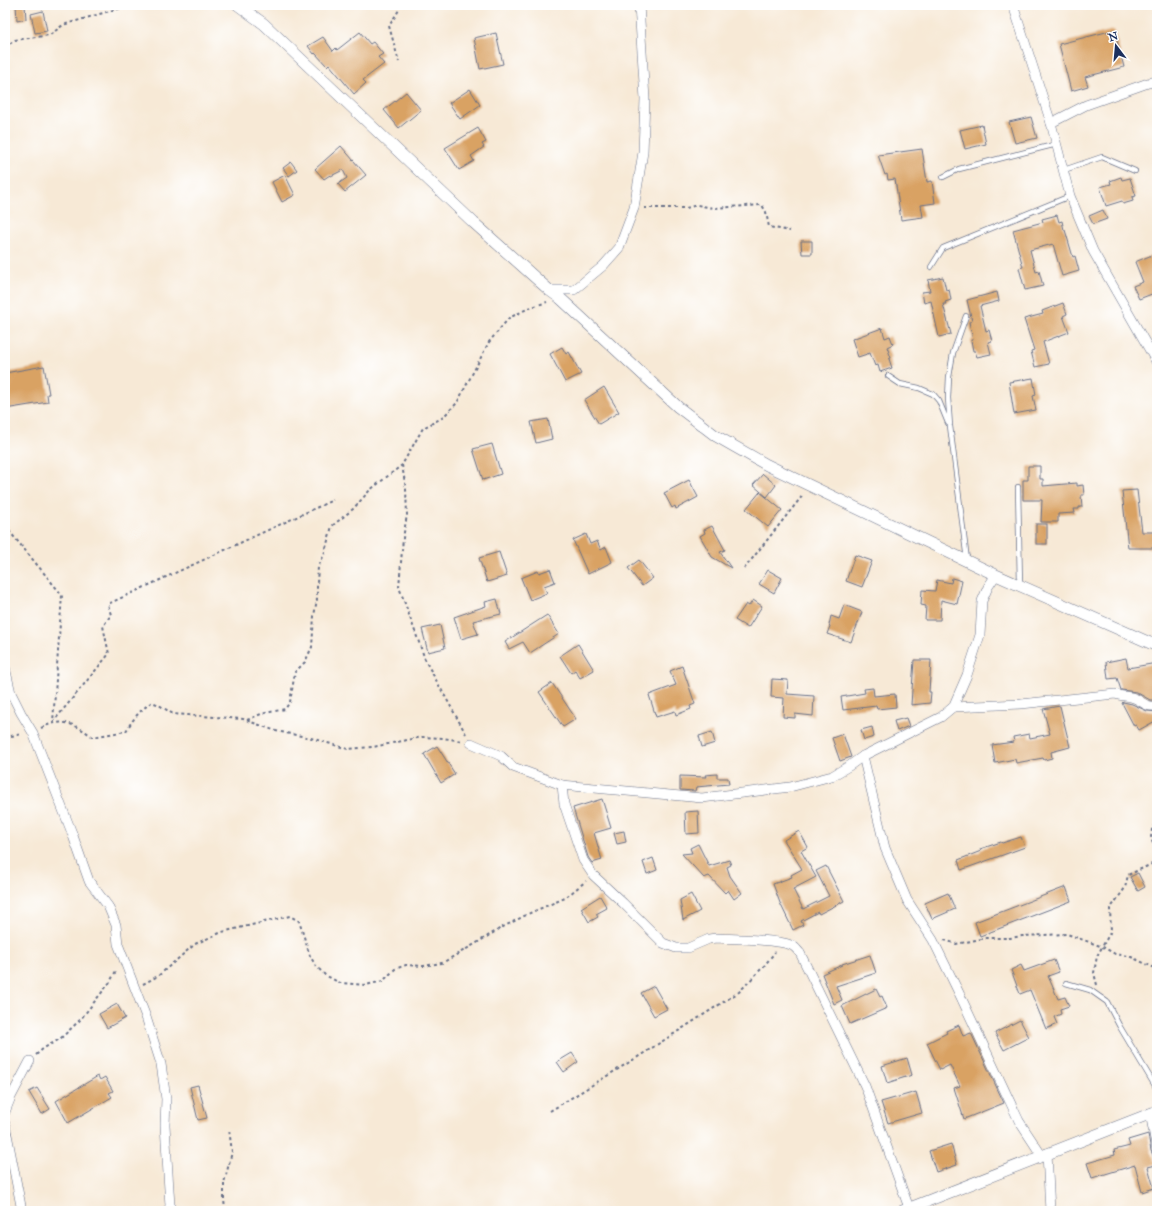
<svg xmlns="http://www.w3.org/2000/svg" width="1162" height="1216" font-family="'IM FELL Great Primer',serif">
<rect width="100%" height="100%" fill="#fff"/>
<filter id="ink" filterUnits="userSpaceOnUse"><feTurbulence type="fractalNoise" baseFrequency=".025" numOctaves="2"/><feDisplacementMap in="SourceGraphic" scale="8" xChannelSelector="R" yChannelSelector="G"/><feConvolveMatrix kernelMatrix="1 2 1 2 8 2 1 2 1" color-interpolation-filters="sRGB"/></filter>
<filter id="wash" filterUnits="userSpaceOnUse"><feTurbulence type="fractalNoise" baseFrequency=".012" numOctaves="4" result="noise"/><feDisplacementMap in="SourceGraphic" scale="16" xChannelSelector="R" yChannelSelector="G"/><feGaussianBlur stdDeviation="0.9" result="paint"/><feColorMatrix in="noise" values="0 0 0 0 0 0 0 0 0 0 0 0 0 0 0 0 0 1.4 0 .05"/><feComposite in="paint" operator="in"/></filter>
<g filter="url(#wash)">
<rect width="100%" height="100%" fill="#f7e9d6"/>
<g id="blocks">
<g fill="#d9a264">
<polygon points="16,5 25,5 26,19 17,21"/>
<polygon points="43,11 47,31 35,33 31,14"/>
<polygon points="1114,30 1124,67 1085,77 1088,86 1071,91 1059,44"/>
<polygon points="360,32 370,44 373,42 383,54 378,57 384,64 363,80 366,83 354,94 329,64 327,66 315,53 314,54 308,46 323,37 333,51 336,48 337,50"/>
<polygon points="496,33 503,64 480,69 474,38"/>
<polygon points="470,89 480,105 460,119 449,103"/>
<polygon points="406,92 421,110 399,128 384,110"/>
<polygon points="1031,117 1037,138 1015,143 1009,122"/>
<polygon points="982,125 986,144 965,149 960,130"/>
<polygon points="478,128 486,142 482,144 484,147 471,156 474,161 459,170 445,148"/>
<polygon points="341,146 366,175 345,192 338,184 347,178 343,170 331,176 330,175 324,179 315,169"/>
<polygon points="922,149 927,182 932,181 935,203 921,205 923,217 901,220 895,179 888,180 887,174 885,175 878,155"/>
<polygon points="291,162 297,170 289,176 283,168"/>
<polygon points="285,175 295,195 282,202 272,182"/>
<polygon points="1121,177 1122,180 1130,178 1136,196 1132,197 1133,201 1123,204 1122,201 1106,206 1100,187 1111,184 1110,181"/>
<polygon points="1103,210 1107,219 1093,224 1089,216"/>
<polygon points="1057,215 1059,222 1062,221 1064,230 1065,230 1073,257 1075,256 1079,271 1062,276 1053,244 1030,250 1036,272 1039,271 1043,286 1025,290 1019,268 1023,267 1013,230 1043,222 1042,219"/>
<polygon points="801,241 812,241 812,254 802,254"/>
<polygon points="1152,255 1157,267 1157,292 1139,299 1133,286 1143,282 1135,262"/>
<polygon points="943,277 946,290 949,289 951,300 945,302 946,304 943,304 951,334 939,337 931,301 924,303 922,292 930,291 928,280"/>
<polygon points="997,292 999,301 980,306 986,331 989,330 992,341 988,342 991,354 977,357 975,351 973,351 971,340 973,340 969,322 972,321 967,300"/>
<polygon points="1063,303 1067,314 1063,316 1069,332 1043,342 1049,364 1035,367 1031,351 1034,350 1024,319 1043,314 1042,311"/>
<polygon points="882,328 885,338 890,336 893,344 887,347 891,358 889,359 892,368 880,372 878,365 875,366 870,353 858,357 852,339"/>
<polygon points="562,347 566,354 569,352 581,374 565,382 550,354"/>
<polygon points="44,366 49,394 47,394 48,402 5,409 5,373"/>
<polygon points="1033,378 1036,395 1033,396 1036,410 1014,414 1009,382"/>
<polygon points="604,387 619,412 599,424 584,400"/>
<polygon points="548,419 552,439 536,443 531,422"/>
<polygon points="492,444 501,474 483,480 473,449"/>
<polygon points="1028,466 1040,466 1040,479 1043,479 1043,486 1077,483 1077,486 1083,485 1084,495 1081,495 1082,507 1079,507 1079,509 1074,509 1075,513 1058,514 1058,522 1041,522 1042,500 1023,500 1023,480 1028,480"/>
<polygon points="763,474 776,485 767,497 753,485"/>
<polygon points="689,480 698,497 676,509 675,506 672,508 664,493"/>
<polygon points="1137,490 1142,532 1157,532 1157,548 1128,548 1122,491"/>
<polygon points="760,492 782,510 768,527 746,509"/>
<rect x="1036" y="524" width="11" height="20"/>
<polygon points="712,526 725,550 720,552 731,568 712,557 700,536 705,533 704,530"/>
<polygon points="586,534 590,544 597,541 601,550 606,547 612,562 588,574 573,540"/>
<polygon points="499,552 507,576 487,582 479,558"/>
<polygon points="855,555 872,561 862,587 846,581"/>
<polygon points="639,560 653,578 642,586 628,568"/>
<polygon points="550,569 555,582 544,586 547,593 530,600 521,578 538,571 539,573"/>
<polygon points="768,570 782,578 774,593 759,584"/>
<polygon points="952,578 962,581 957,604 941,600 940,620 925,620 926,606 921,605 922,590 935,591 937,580 951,583"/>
<polygon points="497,599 501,614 473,621 478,634 461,639 454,617 486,606 485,602"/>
<polygon points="753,600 762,606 748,628 735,620 746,604 749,606"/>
<polygon points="844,605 862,612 851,642 827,634 830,626 829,625 831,616 839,619"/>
<polygon points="547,615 559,634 530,653 523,642 509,649 505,642"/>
<polygon points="440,625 445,648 428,652 422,629"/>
<polygon points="578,644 594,670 580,678 575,670 571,673 560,656"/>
<polygon points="1126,658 1128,668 1157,663 1157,700 1150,700 1136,692 1121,690 1117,678 1108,679 1106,662"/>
<polygon points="914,660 931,660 929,692 931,692 930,703 911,705"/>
<polygon points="682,666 695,704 690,706 691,709 676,715 675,711 656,717 649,695 676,685 670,671"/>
<polygon points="772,679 788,680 787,694 814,696 813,716 795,714 795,718 783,717 784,698 771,697"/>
<polygon points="552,683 576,719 563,727 539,692"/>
<polygon points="873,688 874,696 895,694 896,707 877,709 876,706 843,710 841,697 865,693 864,689"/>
<polygon points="1123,702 1132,704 1147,711 1157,712 1157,720 1139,730 1136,725 1134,726 1122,703"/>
<polygon points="1060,706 1070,747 1051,752 1052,758 1044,760 1043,758 1016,763 1015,759 995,763 992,745 1014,742 1013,737 1029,734 1030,738 1050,734 1043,709"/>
<polygon points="906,718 909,726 897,731 894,721"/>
<polygon points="872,727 874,737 864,740 861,730"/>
<polygon points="712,732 715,743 702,747 699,736"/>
<polygon points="843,734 851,757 840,761 832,738"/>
<polygon points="437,746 455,774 441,783 424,754"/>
<polygon points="717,774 717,778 728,778 729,784 696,787 695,791 680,790 680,776 706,777 705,775"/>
<polygon points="602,799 611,828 594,833 602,860 592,863 588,857 573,808"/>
<polygon points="698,811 699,833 686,834 685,812"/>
<polygon points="624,831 626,842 617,844 614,833"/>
<polygon points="799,831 808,847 801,851 816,877 793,889 803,909 829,896 816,871 826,866 844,901 819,914 818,912 801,921 803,925 793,930 780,903 773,884 792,877 791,875 802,869 784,840"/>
<polygon points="1021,837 1025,847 961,870 958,860 981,851 980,849 1001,842 1002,843"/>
<polygon points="698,844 709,866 729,860 731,865 727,867 730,876 742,893 734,899 728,890 725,893 709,876 704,878 682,854 692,853 690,848"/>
<polygon points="653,858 657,870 647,874 643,862"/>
<polygon points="1138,873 1145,887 1138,891 1130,877"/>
<polygon points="1066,887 1071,901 980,936 975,922"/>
<polygon points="948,893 955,909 932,919 925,903"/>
<polygon points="691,894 700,911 683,920 680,900"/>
<polygon points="600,896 607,908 596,914 598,917 589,922 581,908"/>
<polygon points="870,955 876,973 836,986 842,1000 834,1004 822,974 842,965 842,964"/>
<polygon points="1054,960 1059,972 1048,976 1058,999 1065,997 1069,1006 1060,1009 1061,1014 1054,1017 1057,1024 1046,1029 1030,990 1020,994 1011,970 1021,965 1024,971"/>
<polygon points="654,986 667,1009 654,1016 641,993"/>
<polygon points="876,989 880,997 882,996 887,1008 850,1024 842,1006"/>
<polygon points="117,1004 125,1018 107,1028 99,1014"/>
<polygon points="1020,1020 1029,1037 1004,1050 995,1033"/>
<polygon points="959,1025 963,1036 971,1033 1004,1103 964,1119 954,1088 960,1086 950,1065 940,1070 927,1043 947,1033 946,1031"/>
<polygon points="572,1053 578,1062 564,1072 557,1062"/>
<polygon points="907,1058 912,1075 887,1083 882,1066"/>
<polygon points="98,1076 100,1080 105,1077 113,1091 109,1093 112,1097 68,1123 56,1101"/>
<polygon points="198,1085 207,1118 198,1120 190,1087"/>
<polygon points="37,1088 50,1109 42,1114 29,1092"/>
<polygon points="916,1092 922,1113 888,1123 881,1102"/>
<polygon points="1148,1134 1151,1151 1153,1155 1156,1165 1148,1167 1154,1188 1142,1192 1135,1165 1092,1178 1087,1163 1115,1155 1114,1150 1130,1146 1128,1140"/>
<polygon points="951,1144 957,1165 936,1172 929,1151"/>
</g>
</g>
</g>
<g filter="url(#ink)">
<use href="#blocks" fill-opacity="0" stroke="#687088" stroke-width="1"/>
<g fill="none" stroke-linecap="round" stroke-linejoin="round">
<defs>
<g id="service">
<polyline points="1064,170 1102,157 1135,171"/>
<polyline points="943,177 959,169 1057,144"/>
<polyline points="931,267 943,248 1070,196"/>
<polyline points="966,316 953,353 949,377 948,398 950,426 967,560"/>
<polyline points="888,376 900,384 919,388 933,394 939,401 948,423"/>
<polyline points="1018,487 1020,585"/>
<polyline points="1066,983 1090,990 1107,1002 1120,1027 1157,1089"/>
</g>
<g id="minor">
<polyline points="1013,5 1051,123 1070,196 1093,251 1157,363"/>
<polyline points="1051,123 1086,105 1148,83 1157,81"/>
<polyline points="549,290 574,290 603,266 619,248 634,208 643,152 645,99 639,5"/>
<polyline points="5,667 11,693 21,713 33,733 72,833 89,881 108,906 116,925 118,944 146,1017 161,1064 166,1099 165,1125 170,1206 168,1211"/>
<path d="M953,707L1021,704L1115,694C1121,696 1125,696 1131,697C1141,699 1144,708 1157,706"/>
<path d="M471,743L501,756L513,767L562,785L564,804L583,860L593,875L623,903L663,943L676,948H688L709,939L716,938C733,939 781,939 793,946C796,948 798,951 800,953L865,1086L909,1208"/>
<polyline points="863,756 885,848 907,900 933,940 959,993 1019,1121 1042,1156"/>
<polyline points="562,785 702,798 790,787 832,776 849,766 863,756 941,717 953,707 967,675 980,635 982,601 988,587 996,575"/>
<polyline points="5,1112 11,1097 30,1061"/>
<polyline points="1150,1113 1157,1150"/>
<polyline points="5,1124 22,1211"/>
<polyline points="1047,1153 1050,1211"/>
</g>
<g id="tertiary">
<polyline points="238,5 264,24 474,223 549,290 560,298 678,407 716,436 767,465 996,575 1157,646"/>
<polyline points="902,1211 1157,1111"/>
</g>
</defs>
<use href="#service" stroke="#687088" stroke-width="6"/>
<use href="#minor" stroke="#687088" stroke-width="10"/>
<use href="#tertiary" stroke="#687088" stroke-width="12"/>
<g stroke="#687088" stroke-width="2" stroke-dasharray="3 3" stroke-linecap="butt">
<polyline points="398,5 399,10 389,26 399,62"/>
<polyline points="5,47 15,40 50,35 63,25 113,10 136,5"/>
<polyline points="644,208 686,208 697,205 714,208 762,205 766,212 769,227 790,231"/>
<polyline points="5,526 62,595 53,722 109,654 103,626 111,615 108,604 333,500"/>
<polyline points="744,569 803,495"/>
<polyline points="247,720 261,714 285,709 290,702 295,672 305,662 312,647 314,616 317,599 317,583 318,567 324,555 332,526 353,509 370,490 402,465"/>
<path d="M41,728C62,717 75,724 93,737L126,731C133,719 140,710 152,702L159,705L173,714L243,719L276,731L311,738L348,749L373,747L422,737L443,738L462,741"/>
<polyline points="466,734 426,662 399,587 403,538 407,515 406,489 402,465 423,428 442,418 457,403 489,342 509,318 529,308 547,302"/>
<polyline points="5,737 22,734"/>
<polyline points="944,940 948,941 956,944 986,938 1010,938 1022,936 1067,934 1103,947 1115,954 1129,956 1157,969"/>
<polyline points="143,984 158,976 195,944 222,932 290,916 299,921 310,956 316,966 325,975 340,983 366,985 383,981 395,969 406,965 424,966 442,963 470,947 501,928 532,912 565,898 586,881"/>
<polyline points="1097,985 1094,973 1097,956 1111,931 1110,909 1125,888 1128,875 1154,863 1155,849 1151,838 1152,829 1157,819"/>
<polyline points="36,1055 44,1048 60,1039 80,1020 110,982 117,969"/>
<polyline points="550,1111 641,1055 739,992 764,966 775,952"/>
<polyline points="225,1211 224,1199 224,1183 232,1152 229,1129"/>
</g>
<use href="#service" stroke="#fff" stroke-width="4.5"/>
<use href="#minor" stroke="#fff" stroke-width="9"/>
<use href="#tertiary" stroke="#fff" stroke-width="11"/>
</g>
</g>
<rect width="1162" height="1216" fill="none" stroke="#fff" stroke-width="20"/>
<g transform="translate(1116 46) rotate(344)" stroke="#ffffff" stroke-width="3" paint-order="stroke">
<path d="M0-3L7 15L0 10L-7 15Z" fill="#1b2f5e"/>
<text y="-6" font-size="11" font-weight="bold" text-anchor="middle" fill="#1b2f5e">N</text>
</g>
</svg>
